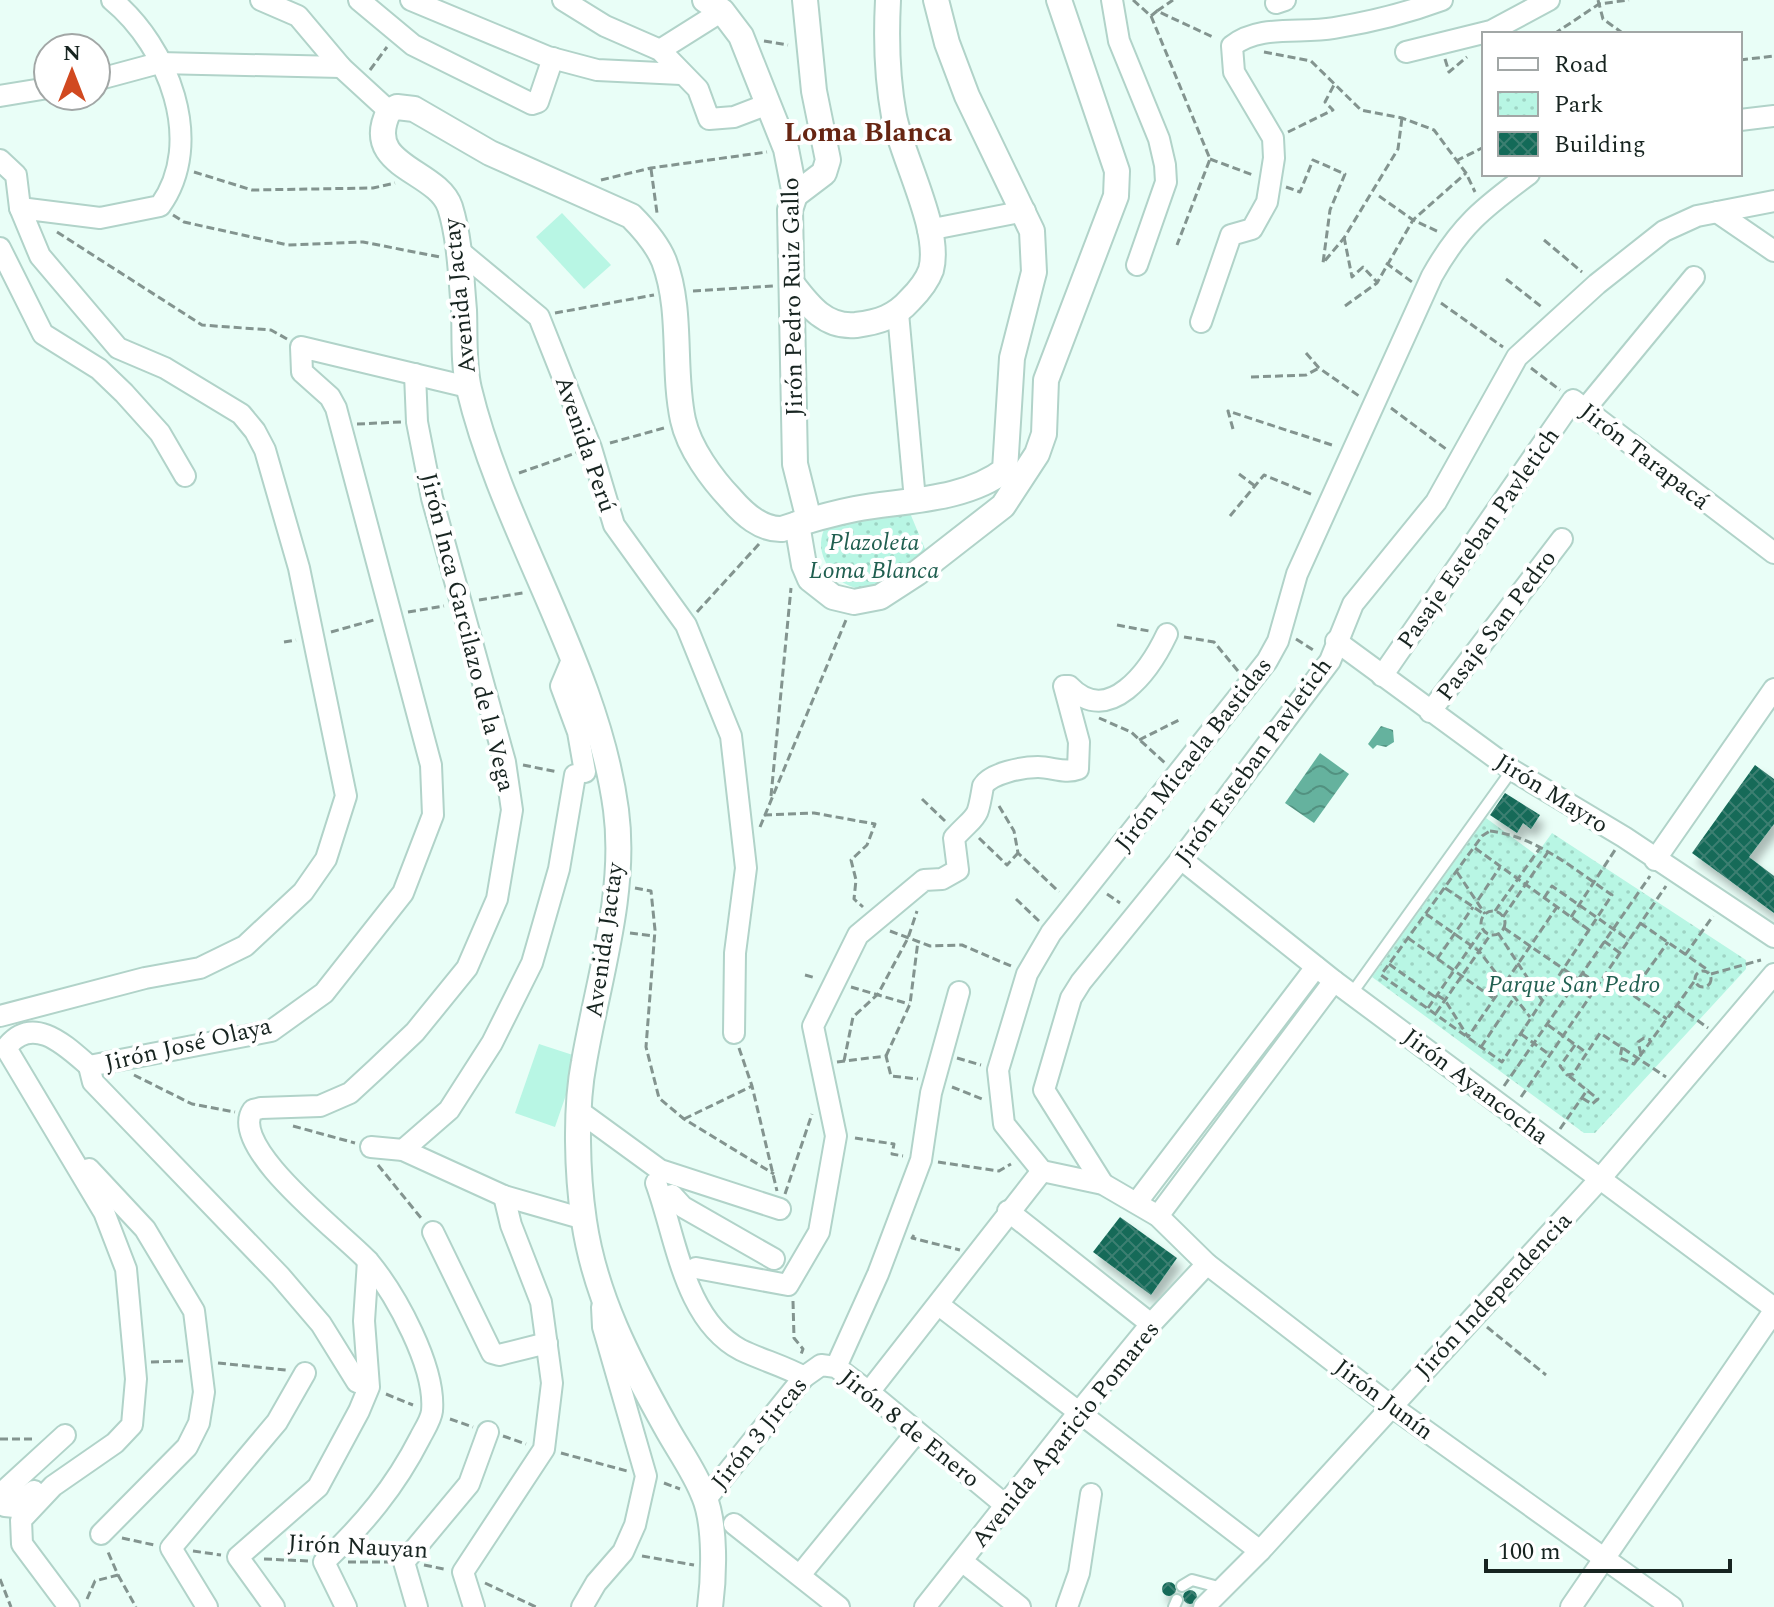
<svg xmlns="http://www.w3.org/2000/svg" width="1774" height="1607" font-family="Spectral,serif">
<defs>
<pattern id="park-dots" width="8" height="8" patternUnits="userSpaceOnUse" patternTransform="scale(2)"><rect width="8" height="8" fill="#b8f6e4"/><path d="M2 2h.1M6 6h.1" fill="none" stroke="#9dd3c3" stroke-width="1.8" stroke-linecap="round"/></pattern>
<pattern id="water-waves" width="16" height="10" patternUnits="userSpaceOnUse" patternTransform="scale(2)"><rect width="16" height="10" fill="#65b29e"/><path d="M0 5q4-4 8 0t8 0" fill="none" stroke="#529180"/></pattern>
<pattern id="building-cross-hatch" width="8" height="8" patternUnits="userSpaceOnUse" patternTransform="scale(2)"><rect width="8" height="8" fill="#136a58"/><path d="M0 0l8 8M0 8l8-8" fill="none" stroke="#3c7f71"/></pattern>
<filter id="shadow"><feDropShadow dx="5" dy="9" stdDeviation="4" flood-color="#0004"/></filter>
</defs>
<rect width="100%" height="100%" fill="#e9fef7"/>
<g fill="url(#park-dots)">
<path d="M910,513L933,568C899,590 846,606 825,561C819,548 820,537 826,525Z"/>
<polygon points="1486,818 1536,855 1552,833 1746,960 1746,969 1595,1133 1584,1133 1372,977"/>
</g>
<g fill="#b8f6e4">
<polygon points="562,213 611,265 584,289 536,237"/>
<polygon points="539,1044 579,1057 555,1127 515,1113"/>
</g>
<g fill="url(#water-waves)">
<polygon points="1381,726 1393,730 1394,742 1386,747 1377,745 1373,749 1368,744"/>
<polygon points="1320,753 1349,774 1314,823 1285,803"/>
</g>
<g fill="url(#building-cross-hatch)" filter="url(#shadow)">
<polygon points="1755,765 1774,779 1774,824 1749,857 1774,876 1774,913 1692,853"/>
<polygon points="1505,793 1540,815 1531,829 1523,823 1517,833 1490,815"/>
<polygon points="1120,1217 1177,1258 1151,1295 1093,1252"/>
<circle cx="1169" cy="1589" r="7"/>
<circle cx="1190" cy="1597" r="7"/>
</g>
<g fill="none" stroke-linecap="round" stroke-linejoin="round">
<defs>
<g id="service">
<polyline points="1352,993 1512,770"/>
<polyline points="1182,1586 1192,1580 1222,1588"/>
<polyline points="1174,1607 1177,1600"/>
</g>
<g id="minor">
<polyline points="261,0 298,16 341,67 389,111"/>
<polyline points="359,0 413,45 532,104 538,102 553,58"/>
<polyline points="411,0 548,57 597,70 681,74"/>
<polyline points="563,0 605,26 660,50 698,89 709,119 734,117 768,104"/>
<polyline points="1112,0 1119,41 1159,139 1165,165 1166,182 1137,265"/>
<polyline points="1276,3 1285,0"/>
<polyline points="660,50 722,11"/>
<polyline points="1406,52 1491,31 1549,0"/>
<polyline points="96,80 159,63 341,67"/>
<polyline points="0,96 48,88"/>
<polyline points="1740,120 1774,116"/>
<polyline points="0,160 16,175 20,208"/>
<path d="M1529,174C1483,208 1460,226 1432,276L1297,574L1278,641L1267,661L1051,933L1027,974L998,1070L1004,1124L1042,1171L1103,1184L1158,1216L1207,1264L1391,1406L1672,1607"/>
<polyline points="1717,212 1774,251"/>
<polyline points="928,230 1025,211"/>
<polyline points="0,248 43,334 99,369 124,393 160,433 185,476"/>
<polyline points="457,249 539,317 591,448 614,525 686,625 731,736 746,868 735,953 734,1033"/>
<polyline points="898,313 915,500"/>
<path d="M1201,322L1231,235L1252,229L1267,202L1274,158L1273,138L1234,72L1232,46C1260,24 1300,34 1334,28C1371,22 1407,13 1442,0"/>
<polyline points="1586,408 1694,277"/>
<polyline points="1336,641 1512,770 1624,837 1774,937"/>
<polyline points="572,660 561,686 578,732 585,772"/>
<polyline points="1382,676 1573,400 1774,553"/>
<polyline points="1430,712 1562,539"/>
<polyline points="1181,859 1334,981 1774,1308"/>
<polyline points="1655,860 1774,689"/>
<path d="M0,1016L145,978L200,968L245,946L303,892L326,859L346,796L299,568L265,450L255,431L241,414L165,368L118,348L40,256L20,208L100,218L160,206C206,142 168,46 112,0"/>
<polyline points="579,1111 660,1170 780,1209"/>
<polyline points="371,1147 403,1150 504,1196 584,1219"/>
<polyline points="403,1150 449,1110 492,1043 532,963 559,869 575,775"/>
<polyline points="89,1169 145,1229 194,1311 204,1392 199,1423 187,1447 101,1534"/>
<path d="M656,1183C676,1237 684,1320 741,1350C762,1360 784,1366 804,1377"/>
<polyline points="1103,1184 1044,1090 1071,998 1081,982 1181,859 1330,661 1353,604 1436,502 1517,357 1597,284 1664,231 1697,216 1774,201"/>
<polyline points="672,1195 683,1207 774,1259"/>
<polyline points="1137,1202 1316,967"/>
<polyline points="1008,1211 1151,1324"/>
<polyline points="1158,1216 1334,981"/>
<polyline points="433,1232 492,1353 499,1355 547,1343"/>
<path d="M696,1268L788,1285L819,1232L836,1136L813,1026L858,935L924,880L942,879L958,870L954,838C978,812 977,822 983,786C991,773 1023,767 1038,767C1052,767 1065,774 1078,769L1079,742L1064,686H1069C1109,728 1150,670 1167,634"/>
<polyline points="939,1305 1260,1551"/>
<polyline points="836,1367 878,1274 921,1160 931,1093 959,992"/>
<polyline points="357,1382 321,1324 280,1276 93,1082 89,1066 271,1031 324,993 403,893 433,815 431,765 336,408 330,397 302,372 301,347 468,387"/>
<polyline points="869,1392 1042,1171"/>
<polyline points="34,1491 15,1507 5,1506 1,1501 6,1489 65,1435"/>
<polyline points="706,1499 804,1377 821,1365 836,1367 869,1392 1004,1504"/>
<polyline points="734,1524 839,1607"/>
<polyline points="963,1562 1020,1607"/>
<polyline points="800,1575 916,1433"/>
<path d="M69,1607L22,1544L21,1520L53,1486L115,1443L132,1425L136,1379L126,1269L104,1212L6,1048C33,1013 66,1046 89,1066"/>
<polyline points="207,1607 171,1548 277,1422 305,1373"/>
<polyline points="274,1607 238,1557 318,1487 359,1411 369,1387 364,1321 368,1261"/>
<path d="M346,1607L324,1562C364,1524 395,1487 420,1438C424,1430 431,1420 432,1411C436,1367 396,1295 369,1262C347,1237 226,1147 253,1110L261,1108L320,1106L350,1093L376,1069L415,1032L467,968L497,899L512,810L505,762L432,498L417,422L415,374"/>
<polyline points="417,1607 404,1562 469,1484 488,1432"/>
<polyline points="474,1607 463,1572 544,1449 552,1383 541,1302 511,1225 504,1196"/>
<polyline points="582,1607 596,1583 623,1552 635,1525 646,1476 603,1327 602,1307"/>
<polyline points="925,1607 1079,1412 1151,1324 1207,1264"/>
<polyline points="1067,1607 1079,1573 1091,1494"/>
<polyline points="1204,1607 1260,1551 1599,1180 1774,974"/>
<polyline points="1571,1607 1774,1311"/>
</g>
<g id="tertiary">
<polyline points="705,0 722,11 741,36 768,104 786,149 795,195 790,210 795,464 809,520"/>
<polyline points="795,195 824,173 828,160 814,91 805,0"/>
<path d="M793,285C809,306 826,328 856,325C879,322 895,317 910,300C918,292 927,281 931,270C942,230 902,157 894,116C887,78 886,38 888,0"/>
<polyline points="797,524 804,565 810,579 833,597 854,602 880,597 917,573 1003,506 1037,454 1044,434 1046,380 1116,196 1117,171 1059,0"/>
<path d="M710,1607C714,1577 716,1525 704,1496C695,1472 678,1449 666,1427C629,1361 595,1296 584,1221C577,1174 575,1108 584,1062C598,980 627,893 616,810C597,666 503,531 469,389C463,364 465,335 464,310C461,277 460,239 450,207C437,169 361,167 389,111L397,107L414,109L490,153L631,216C644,229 657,244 664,261C683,311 672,369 683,420C689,448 712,479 731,499C744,514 761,530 782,529C806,521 830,514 855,509C903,500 965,501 1005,470L1012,358L1034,272L1032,231L967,96L947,43L936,0"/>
</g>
</defs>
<use href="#service" stroke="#b1d3c9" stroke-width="14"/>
<use href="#minor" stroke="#b1d3c9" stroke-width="24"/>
<use href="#tertiary" stroke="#b1d3c9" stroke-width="28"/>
<g stroke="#83948f" stroke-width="3" stroke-dasharray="8 4" stroke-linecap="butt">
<polyline points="1133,0 1151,16 1157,11 1215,38"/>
<polyline points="1598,0 1603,19 1624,34"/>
<polyline points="1157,11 1173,0"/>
<polyline points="1151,16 1210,159 1177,245"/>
<polyline points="1554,34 1599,4 1629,0"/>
<polyline points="764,41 788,45"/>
<polyline points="1264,52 1311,61 1361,110 1402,118 1434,130 1466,173 1475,192"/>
<polyline points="1445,59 1449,72 1467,57"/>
<polyline points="1740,60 1774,56"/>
<polyline points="370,70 387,47"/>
<polyline points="1288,132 1333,110 1325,102 1334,85"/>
<polyline points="1210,159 1253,175"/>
<polyline points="1456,161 1484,147"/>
<polyline points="651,169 657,213"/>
<polyline points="194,172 252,190 373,188 395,183"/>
<polyline points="601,180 651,168 767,152"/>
<polyline points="1286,187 1300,192 1313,160 1345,174 1330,210 1323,263 1344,238 1398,149 1402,118"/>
<polyline points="1379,196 1413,220 1439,232"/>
<polyline points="173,215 184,222 288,245 363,242 440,257"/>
<polyline points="57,232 202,325 271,330 287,339"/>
<polyline points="1344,237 1352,277 1363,267 1377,282"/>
<polyline points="1544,240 1582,272"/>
<polyline points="1386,263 1412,282"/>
<polyline points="1506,279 1543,308"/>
<polyline points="693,291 773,286"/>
<polyline points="1441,303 1503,347"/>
<polyline points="1345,306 1377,283 1413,220 1466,173"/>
<polyline points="555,313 654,295"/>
<polyline points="1306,353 1319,368 1359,396"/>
<polyline points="1531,368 1560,390"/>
<polyline points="1251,377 1306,375 1319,368"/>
<polyline points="1391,408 1446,449"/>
<polyline points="357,424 401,422"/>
<polyline points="1233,429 1228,411 1335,446"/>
<polyline points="610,443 664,428"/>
<polyline points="519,473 576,453"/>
<polyline points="1239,474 1255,486"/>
<polyline points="1230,516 1264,475 1313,495"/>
<polyline points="479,600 523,593"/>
<polyline points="408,612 444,606"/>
<polyline points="697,612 759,544"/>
<polyline points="1117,625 1149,631"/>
<polyline points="331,632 374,620"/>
<polyline points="1184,637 1214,642 1238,671"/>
<polyline points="1296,639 1313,650"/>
<polyline points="284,642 296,640"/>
<polyline points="1099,718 1131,732 1165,763"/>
<polyline points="1139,740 1181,719"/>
<polyline points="523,765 558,772"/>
<polyline points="771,796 791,588"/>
<polyline points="922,799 945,821"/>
<polyline points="999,806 1014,831 1018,853 1059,892"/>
<polyline points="764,815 814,813 875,824 867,845 851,860 856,880 854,899 863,907"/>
<polyline points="760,827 846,620"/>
<path d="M1490,831C1536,836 1575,870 1612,895L1502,1062L1381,975L1482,836Z"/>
<polyline points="979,838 1007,865 1018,853"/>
<polyline points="1475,848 1589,930"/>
<polyline points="1457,872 1485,914"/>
<polyline points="635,888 651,891 655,930 646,1047 659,1098 684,1119 774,1174"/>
<polyline points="1445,888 1484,914"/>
<polyline points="1107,894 1120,903"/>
<polyline points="1544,898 1552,886 1629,940"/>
<polyline points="1016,899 1039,921"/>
<polyline points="1478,900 1500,867"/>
<polyline points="1495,911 1540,848"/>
<circle cx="1493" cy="923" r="12"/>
<polyline points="1426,914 1479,951 1530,1017"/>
<polyline points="1503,917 1548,852"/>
<polyline points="1571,917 1615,850"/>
<polyline points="1640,923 1708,970"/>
<polyline points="1504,928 1578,979"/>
<polyline points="890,931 930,946 962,945 1011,966"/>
<polyline points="630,933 654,936"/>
<polyline points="1498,933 1542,1000"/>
<polyline points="1408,938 1493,998"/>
<polyline points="1604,941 1620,953"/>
<polyline points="1685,955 1713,916"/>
<polyline points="1437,959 1473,907"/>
<polyline points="1389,964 1435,997"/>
<circle cx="1703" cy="979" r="8"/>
<polyline points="1582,973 1598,984"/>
<polyline points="1711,974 1761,960"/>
<polyline points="805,975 816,978"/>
<polyline points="1604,975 1667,1019"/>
<polyline points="1574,986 1590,996"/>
<polyline points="851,987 909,1004"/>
<polyline points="1631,994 1668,942"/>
<polyline points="1437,995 1445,1000 1468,1037 1557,907"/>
<polyline points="1678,1006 1708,1028"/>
<polyline points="1428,1008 1483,929"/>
<polyline points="1436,1013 1491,934"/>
<polyline points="1548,1025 1587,1053"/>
<polyline points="1521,1034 1550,1055"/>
<polyline points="1575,1045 1560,1066 1567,1075 1573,1074 1600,1033 1666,1077"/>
<polyline points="1481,1047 1514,998"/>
<polyline points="1622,1047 1620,1058 1634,1064 1696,979"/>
<polyline points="739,1048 752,1086 777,1191"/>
<polyline points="1641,1054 1638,1042 1644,1038 1651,1040"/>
<polyline points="886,1056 910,1004 918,941"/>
<polyline points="957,1058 981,1065"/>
<polyline points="844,1061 853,1017 878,994 908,938 917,911"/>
<polyline points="837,1062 886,1056 891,1076 918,1079"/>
<polyline points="134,1075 192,1104 235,1112"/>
<polyline points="1569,1076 1598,1099 1592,1104 1582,1098"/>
<polyline points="1504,1086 1650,876"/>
<polyline points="952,1087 982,1099"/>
<polyline points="1521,1097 1666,886"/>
<polyline points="684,1119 752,1086"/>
<polyline points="293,1126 355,1143"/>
<polyline points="1560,1129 1588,1089"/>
<polyline points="855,1138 894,1144 892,1154 903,1156"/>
<polyline points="938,1162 999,1171 1011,1164"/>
<polyline points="378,1165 421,1218"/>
<polyline points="785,1194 812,1114"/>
<polyline points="914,1235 912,1238 960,1250"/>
<polyline points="793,1301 794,1338 803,1349 800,1357"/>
<polyline points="1487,1327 1546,1375"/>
<polyline points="151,1362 183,1361"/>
<polyline points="218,1363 286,1370"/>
<polyline points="386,1394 413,1405"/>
<polyline points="450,1419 473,1427"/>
<polyline points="503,1436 526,1444"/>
<polyline points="0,1439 36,1439"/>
<polyline points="561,1453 627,1471"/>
<polyline points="664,1483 680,1489"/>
<polyline points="122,1538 154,1545"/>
<polyline points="193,1551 221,1555"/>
<polyline points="642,1556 694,1565"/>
<polyline points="264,1559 309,1561"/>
<polyline points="348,1562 389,1562"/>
<polyline points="424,1565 444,1569"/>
<polyline points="118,1575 136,1607"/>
<polyline points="0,1579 11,1607"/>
<polyline points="485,1583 536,1607"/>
<polyline points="87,1599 95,1581 118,1575 108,1552"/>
</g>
<use href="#service" stroke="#fff" stroke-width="10"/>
<use href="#minor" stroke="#fff" stroke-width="20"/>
<use href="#tertiary" stroke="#fff" stroke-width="24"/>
</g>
<g text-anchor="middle" stroke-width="8" stroke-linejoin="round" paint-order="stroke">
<g font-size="24" fill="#172420" stroke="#fff">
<text transform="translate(459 296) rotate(-96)" y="8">Avenida Jactay</text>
<text transform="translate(792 297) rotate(-91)" y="8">Jirón Pedro Ruiz Gallo</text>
<text transform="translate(586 444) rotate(71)" y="8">Avenida Perú</text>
<text transform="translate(1645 456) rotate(38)" y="8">Jirón Tarapacá</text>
<text transform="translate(1478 538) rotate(-55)" y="8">Pasaje Esteban Pavletich</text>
<text transform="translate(1496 625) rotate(-53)" y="8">Pasaje San Pedro</text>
<text transform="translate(468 632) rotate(76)" y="8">Jirón Inca Garcilazo de la Vega</text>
<text transform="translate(1193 754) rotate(-52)" y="8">Jirón Micaela Bastidas</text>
<text transform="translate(1253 761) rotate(-54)" y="8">Jirón Esteban Pavletich</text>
<text transform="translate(1552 793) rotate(32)" y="8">Jirón Mayro</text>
<text transform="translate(604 940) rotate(-82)" y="8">Avenida Jactay</text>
<text transform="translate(188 1044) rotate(-13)" y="8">Jirón José Olaya</text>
<text transform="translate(1476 1086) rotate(37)" y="8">Jirón Ayancocha</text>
<text transform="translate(1493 1295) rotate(-47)" y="8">Jirón Independencia</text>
<text transform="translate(1384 1399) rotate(37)" y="8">Jirón Junín</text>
<text transform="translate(910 1428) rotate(39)" y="8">Jirón 8 de Enero</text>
<text transform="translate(759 1433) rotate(-51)" y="8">Jirón 3 Jircas</text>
<text transform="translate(1065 1434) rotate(-51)" y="8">Avenida Aparicio Pomares</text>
<text transform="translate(358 1546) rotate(3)" y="8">Jirón Nauyan</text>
</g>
<g font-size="24" font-style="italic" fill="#205f50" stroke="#fff">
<text x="874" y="550">Plazoleta<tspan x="874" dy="28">Loma Blanca</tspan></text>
<text x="1574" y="992">Parque San Pedro</text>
</g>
<g font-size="28" font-weight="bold" fill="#672512" stroke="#fff">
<text x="868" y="141">Loma Blanca</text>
</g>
</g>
<rect x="1482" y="32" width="260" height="144" fill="#ffffff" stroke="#a2a7a6" stroke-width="2"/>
<rect x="1498" y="58" width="40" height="12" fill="#ffffff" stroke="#a2a7a6" stroke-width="2"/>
<text x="1554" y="72" font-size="24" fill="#172420">Road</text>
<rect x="1498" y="92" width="40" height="24" fill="url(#park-dots)" stroke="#a2a7a6" stroke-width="2"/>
<text x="1554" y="112" font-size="24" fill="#172420">Park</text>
<rect x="1498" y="132" width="40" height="24" fill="url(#building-cross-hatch)" stroke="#a2a7a6" stroke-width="2"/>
<text x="1554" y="152" font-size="24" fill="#172420">Building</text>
<g transform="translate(72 72)"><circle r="38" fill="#ffffff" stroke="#a2a7a6" stroke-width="2"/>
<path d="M0-6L14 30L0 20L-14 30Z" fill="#d14920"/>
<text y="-12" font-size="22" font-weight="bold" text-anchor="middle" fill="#172420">N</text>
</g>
<path d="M1486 1559v12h244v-12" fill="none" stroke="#172420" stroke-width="4"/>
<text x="1498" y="1559" font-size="24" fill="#172420" stroke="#ffffff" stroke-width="6" paint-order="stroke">100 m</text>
</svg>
